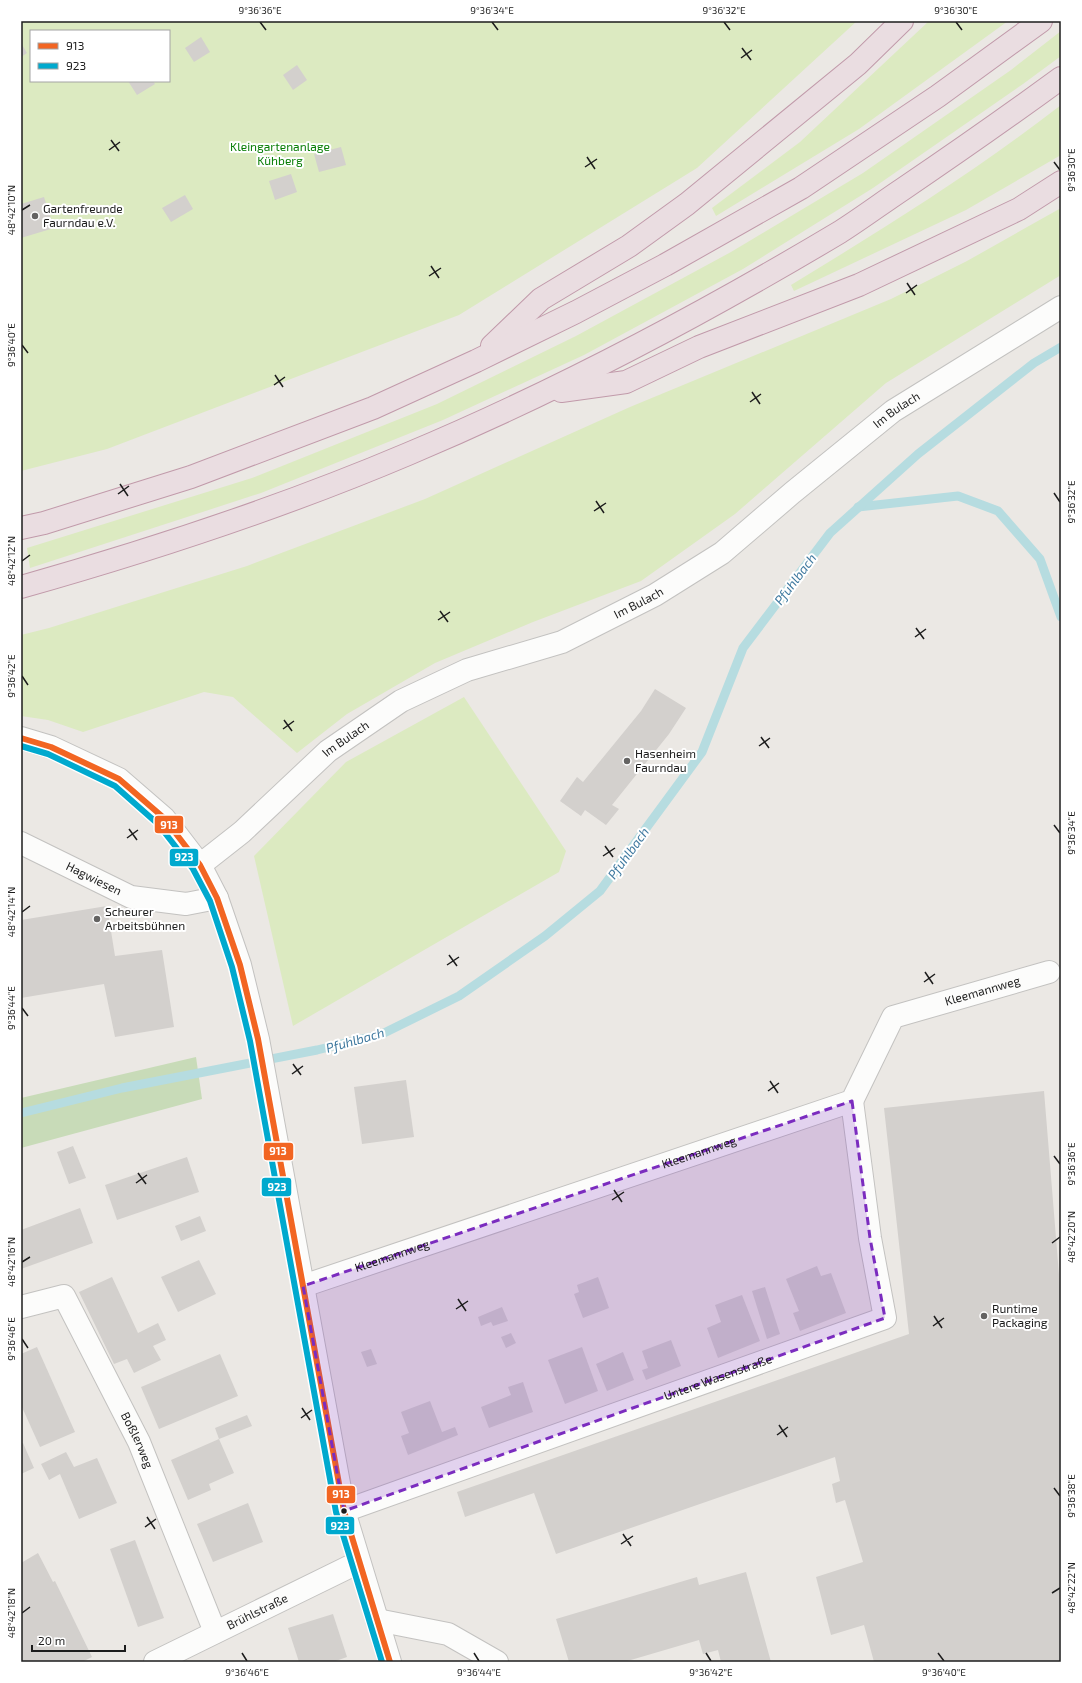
<svg xmlns="http://www.w3.org/2000/svg" width="1082" height="1683" font-family="'Exo 2',sans-serif">
<rect width="100%" height="100%" fill="#ebe8e4"/>
<g fill="#dceac1" fill-rule="evenodd">
<path d="M21,21H857L697,168L459,315L107,449L21,471ZM31,31H169V81H31Z"/>
<polygon points="929,21 1008,21 859,129 716,216 712,208 800,142"/>
<polygon points="1061,31 1061,56 1023,84 873,188 743,269 584,355 443,420 261,493 30,568 27,548 252,478 437,404 576,336 731,252 863,173 1011,70"/>
<path d="M1061,105V155L966,210L794,291L791,285C883,229 975,172 1061,105Z"/>
<polygon points="1061,208 1061,275 886,383 735,514 641,581 533,622 435,663 347,714 297,753 233,697 204,692 83,732 48,720 21,716 21,635 49,628 247,566 425,499 630,407 891,299 967,261"/>
<polygon points="464,697 566,851 559,872 293,1026 254,856 346,762"/>
</g>
<polygon fill="#c8dbb8" points="196,1057 202,1099 21,1148 21,1098"/>
<g fill="none" stroke-linecap="round" stroke-linejoin="round">
<g stroke="#b6dce0" stroke-width="9">
<polyline points="858,507 958,496 998,511 1040,559 1061,617"/>
<polyline points="21,1113 122,1088 317,1050 382,1034 459,996 545,936 600,891 702,752 743,648 830,533 918,454 1034,363 1061,347"/>
</g>
</g>
<g fill="#d3d0cd">
<polygon points="201,37 210,52 194,62 185,48"/>
<polygon points="21,43 27,53 21,57"/>
<polygon points="297,65 307,80 293,90 283,75"/>
<polygon points="128,81 153,81 155,84 137,95"/>
<polygon points="341,147 346,165 319,172 314,154"/>
<polygon points="291,174 297,192 275,200 269,181"/>
<polygon points="185,195 193,209 171,222 162,208"/>
<polygon points="44,197 54,228 21,238 21,204"/>
<polygon points="655,689 686,708 669,734 612,805 619,809 606,825 585,810 581,816 560,801 577,777 583,782 641,711"/>
<polygon points="107,906 115,956 162,950 174,1027 115,1037 104,984 21,998 21,920"/>
<polygon points="406,1080 414,1137 362,1144 354,1087"/>
<polygon points="1044,1091 1061,1299 1061,1662 874,1662 864,1625 831,1635 816,1577 863,1562 845,1500 836,1503 832,1484 840,1481 835,1457 556,1554 534,1493 465,1517 457,1492 909,1334 884,1108"/>
<polygon points="73,1146 86,1178 69,1184 57,1152"/>
<polygon points="187,1157 199,1192 117,1220 105,1185"/>
<polygon points="80,1208 93,1243 21,1269 21,1230"/>
<polygon points="200,1216 206,1231 181,1241 175,1226"/>
<polygon points="199,1260 216,1294 178,1312 161,1277"/>
<polygon points="817,1266 821,1276 831,1273 846,1313 800,1331 793,1313 799,1311 786,1279"/>
<polygon points="112,1277 138,1333 158,1323 166,1340 153,1346 161,1360 134,1373 127,1359 114,1364 79,1292"/>
<polygon points="598,1277 609,1308 583,1318 574,1294 579,1292 577,1285"/>
<polygon points="765,1287 780,1334 767,1339 752,1291"/>
<polygon points="742,1295 760,1341 718,1358 707,1328 721,1322 715,1305"/>
<polygon points="502,1307 508,1321 493,1326 491,1322 481,1326 478,1317"/>
<polygon points="511,1333 516,1343 506,1348 501,1337"/>
<polygon points="671,1340 681,1366 646,1380 642,1370 648,1368 642,1351"/>
<polygon points="37,1347 75,1432 40,1447 21,1405 21,1354"/>
<polygon points="582,1347 598,1391 565,1404 548,1360"/>
<polygon points="371,1349 377,1364 367,1367 361,1352"/>
<polygon points="623,1352 634,1380 607,1391 596,1364"/>
<polygon points="220,1354 238,1396 159,1429 141,1387"/>
<polygon points="523,1382 533,1412 489,1428 481,1407 511,1395 508,1387"/>
<polygon points="430,1401 442,1432 455,1427 458,1435 408,1455 401,1436 409,1433 401,1412"/>
<polygon points="247,1415 252,1426 219,1439 215,1428"/>
<polygon points="219,1439 234,1473 209,1484 211,1490 188,1500 171,1460"/>
<polygon points="23,1443 34,1468 21,1474 21,1444"/>
<polygon points="66,1452 74,1467 97,1458 117,1503 79,1519 60,1474 49,1480 41,1464"/>
<polygon points="248,1503 263,1542 213,1562 197,1524"/>
<polygon points="135,1540 164,1618 138,1627 110,1549"/>
<polygon points="38,1553 53,1582 55,1581 92,1657 82,1662 21,1662 21,1563"/>
<polygon points="746,1572 771,1662 721,1662 718,1650 703,1654 699,1640 624,1662 569,1662 556,1619 697,1577 699,1585"/>
<polygon points="333,1614 347,1657 333,1662 299,1662 288,1628"/>
</g>
<g fill="none" stroke-linecap="round" stroke-linejoin="round">
<defs>
<g id="minor">
<polyline points="21,738 51,747 119,779 164,818 200,865 217,898 240,965 258,1039 344,1511 390,1662"/>
<path id="s1" d="M21,843L131,897L186,904L217,898"/>
<path id="s2" d="M200,865L242,832L328,751L401,701L467,670L562,642L655,595L722,553L792,493L893,411L1061,307"/>
<path id="s3" d="M303,1286L852,1101L893,1017L1049,972"/>
<path id="s4" d="M21,1307L64,1296L139,1442L215,1632"/>
<path id="s5" d="M344,1511L885,1318L870,1238L852,1101"/>
<polyline points="377,1620 448,1634 497,1662"/>
<path id="s6" d="M155,1662L359,1562"/>
</g>
<g id="highway">
<polyline points="492,346 541,299 629,246 687,204 858,64 902,21"/>
<polyline points="561,391 626,382 699,347 859,285 1019,209 1061,182"/>
<polyline points="21,528 44,523 191,477 373,408 476,361 576,312 665,265 801,188 938,96 1041,21"/>
<path d="M21,587C152,550 283,507 408,454C558,391 701,315 840,232C862,218 882,203 903,189C956,153 1009,116 1061,78"/>
</g>
</defs>
<use href="#minor" stroke="#c3c2c0" stroke-width="24"/>
<use href="#highway" stroke="#c19aaa" stroke-width="24"/>
<use href="#minor" stroke="#fcfcfb" stroke-width="22"/>
<use href="#highway" stroke="#eadde1" stroke-width="22"/>
<defs>
<polyline id="bus-1" points="21,738 51,747 119,779 164,818 200,865 217,898 240,965 258,1039 344,1511 390,1662"/>
<polyline id="bus-2" points="21,746 48,754 115,786 158,824 193,869 210,901 232,967 250,1041 336,1512 382,1662"/>
</defs>
<use href="#bus-1" stroke="#fff" stroke-width="9"/>
<use href="#bus-2" stroke="#fff" stroke-width="9"/>
<use href="#bus-1" stroke="#f26522" stroke-width="6"/>
<use href="#bus-2" stroke="#00a9ce" stroke-width="6"/>
</g>
<path fill="#7b2cbf" fill-opacity="0.2" stroke="#7b2cbf" stroke-width="3" stroke-dasharray="8 5" stroke-linejoin="round" d="M852,1101L870,1238L885,1318L344,1511L303,1286Z"/>
<path fill="none" stroke="#1c1c1c" stroke-width="1.5" d="M260,22L266,30M492,22L498,30M724,22L730,30M956,22L962,30M742,48L751,60M741,58L752,50M111,140L119,151M109,150L120,142M587,157L595,169M1054,162L1060,170M585,167L597,159M22,210L30,205M431,266L439,278M429,276L441,268M907,283L915,295M906,293L917,285M22,345L28,353M275,375L283,387M274,385L285,377M752,392L760,404M750,402L761,394M120,484L128,496M1054,493L1060,502M118,494L129,486M596,501L604,513M594,511L606,503M22,561L30,555M440,611L448,622M438,620L450,612M916,628L924,639M915,637L926,629M22,676L28,685M284,720L292,731M283,729L294,721M761,737L769,748M759,746L770,738M1054,825L1060,833M129,829L137,840M127,838L138,830M605,846L613,857M603,856L615,848M22,912L30,906M449,955L457,966M447,965L459,957M925,972L933,984M924,982L935,974M22,1008L28,1016M293,1064L301,1075M292,1074L303,1066M770,1081L778,1093M768,1091L779,1083M1054,1156L1060,1164M138,1173L146,1184M136,1183L147,1175M614,1190L622,1202M612,1200L624,1192M1052,1243L1060,1237M22,1262L30,1257M458,1299L466,1311M456,1309L468,1301M934,1316L942,1328M933,1326L944,1318M22,1339L28,1348M302,1408L310,1420M301,1418L312,1410M779,1425L787,1437M777,1435L788,1427M1054,1488L1060,1496M147,1517L155,1529M145,1527L156,1519M623,1534L631,1546M621,1544L633,1536M1052,1593L1060,1588M22,1613L30,1607M242,1653L247,1661M474,1653L479,1661M706,1653L711,1661M938,1653L944,1661"/>
<g fill="#646362" stroke="#fff" stroke-width="1.5">
<circle cx="35" cy="216" r="4"/>
<circle cx="627" cy="761" r="4"/>
<circle cx="97" cy="919" r="4"/>
<circle cx="984" cy="1316" r="4"/>
</g>
<circle fill="#1c1c1c" stroke="#fff" stroke-width="1.5" cx="344" cy="1511" r="3.5"/>
<g text-anchor="middle" stroke-width="4" stroke-linejoin="round" paint-order="stroke">
<g font-size="12" fill="#097e06" stroke="#fff">
<text x="280" y="151">Kleingartenanlage<tspan x="280" dy="14">Kühberg</tspan></text>
</g>
<g font-size="12" fill="#1c1c1c" stroke="#fff" text-anchor="start">
<text x="43" y="213">Gartenfreunde<tspan x="43" dy="14">Faurndau e.V.</tspan></text>
<text x="635" y="758">Hasenheim<tspan x="635" dy="14">Faurndau</tspan></text>
<text x="105" y="916">Scheurer<tspan x="105" dy="14">Arbeitsbühnen</tspan></text>
<text x="992" y="1313">Runtime<tspan x="992" dy="14">Packaging</tspan></text>
</g>
<g font-size="12" fill="#1c1c1c" stroke="#fff">
<text dy="4" stroke="none"><textPath href="#s2" startOffset="841">Im Bulach</textPath></text>
<text dy="4" stroke="none"><textPath href="#s2" startOffset="518">Im Bulach</textPath></text>
<text dy="4" stroke="none"><textPath href="#s2" startOffset="193">Im Bulach</textPath></text>
<text dy="4" stroke="none"><textPath href="#s1" startOffset="81">Hagwiesen</textPath></text>
<text dy="4" stroke="none"><textPath href="#s3" startOffset="766">Kleemannweg</textPath></text>
<text dy="4" stroke="none"><textPath href="#s3" startOffset="418">Kleemannweg</textPath></text>
<text dy="4" stroke="none"><textPath href="#s3" startOffset="94">Kleemannweg</textPath></text>
<text dy="4" stroke="none"><textPath href="#s5" startOffset="397">Untere Wasenstraße</textPath></text>
<text dy="4" stroke="none"><textPath href="#s4" startOffset="206">Boßlerweg</textPath></text>
<text dy="4" stroke="none"><textPath href="#s6" startOffset="114">Brühlstraße</textPath></text>
</g>
<g font-size="13" font-style="italic" fill="#407aa0" stroke="#fff">
<text transform="translate(795 579) rotate(-53)" y="5">Pfuhlbach</text>
<text transform="translate(628 853) rotate(-54)" y="5">Pfuhlbach</text>
<text transform="translate(355 1040) rotate(-16)" y="5">Pfuhlbach</text>
</g>
</g>
<g stroke="#fff" stroke-width="1.5">
<rect x="154" y="815" width="30" height="19" rx="4" fill="#f26522"/>
<rect x="169" y="848" width="30" height="19" rx="4" fill="#00a9ce"/>
<rect x="263" y="1142" width="31" height="19" rx="4" fill="#f26522"/>
<rect x="261" y="1177" width="31" height="20" rx="4" fill="#00a9ce"/>
<rect x="326" y="1485" width="30" height="19" rx="4" fill="#f26522"/>
<rect x="325" y="1516" width="30" height="19" rx="4" fill="#00a9ce"/>
</g>
<g font-size="11" text-anchor="middle" font-weight="bold" fill="#fff">
<text x="169" y="829">913</text>
<text x="184" y="861">923</text>
<text x="278" y="1155">913</text>
<text x="277" y="1191">923</text>
<text x="341" y="1498">913</text>
<text x="340" y="1530">923</text>
</g>
<rect width="1082" height="1683" fill="none" stroke="#ffffff" stroke-width="44"/>
<rect x="30" y="30" width="140" height="52" fill="#ffffff" stroke="#a4a4a4"/>
<rect x="38" y="43" width="20" height="6" fill="#f26522" stroke="#a4a4a4"/>
<text x="66" y="50" font-size="12" fill="#1c1c1c">913</text>
<rect x="38" y="63" width="20" height="6" fill="#00a9ce" stroke="#a4a4a4"/>
<text x="66" y="70" font-size="12" fill="#1c1c1c">923</text>
<path d="M32 1645v6h93v-6" fill="none" stroke="#1c1c1c" stroke-width="2"/>
<text x="38" y="1645" font-size="12" fill="#1c1c1c" stroke="#ffffff" stroke-width="3" paint-order="stroke">20 m</text>
<rect x="22" y="22" width="1038" height="1639" fill="none" stroke="#1c1c1c" stroke-width="1.5"/>
<g font-size="10" text-anchor="middle" fill="#1c1c1c">
<text x="260" y="14">9°36'36"E</text>
<text x="492" y="14">9°36'34"E</text>
<text x="724" y="14">9°36'32"E</text>
<text x="956" y="14">9°36'30"E</text>
<text transform="translate(1071 170) rotate(-90)" y="4">9°36'30"E</text>
<text transform="translate(11 210) rotate(-90)" y="4">48°42'10"N</text>
<text transform="translate(11 345) rotate(-90)" y="4">9°36'40"E</text>
<text transform="translate(1071 502) rotate(-90)" y="4">9°36'32"E</text>
<text transform="translate(11 561) rotate(-90)" y="4">48°42'12"N</text>
<text transform="translate(11 676) rotate(-90)" y="4">9°36'42"E</text>
<text transform="translate(1071 833) rotate(-90)" y="4">9°36'34"E</text>
<text transform="translate(11 912) rotate(-90)" y="4">48°42'14"N</text>
<text transform="translate(11 1008) rotate(-90)" y="4">9°36'44"E</text>
<text transform="translate(1071 1164) rotate(-90)" y="4">9°36'36"E</text>
<text transform="translate(1071 1237) rotate(-90)" y="4">48°42'20"N</text>
<text transform="translate(11 1262) rotate(-90)" y="4">48°42'16"N</text>
<text transform="translate(11 1339) rotate(-90)" y="4">9°36'46"E</text>
<text transform="translate(1071 1496) rotate(-90)" y="4">9°36'38"E</text>
<text transform="translate(1071 1588) rotate(-90)" y="4">48°42'22"N</text>
<text transform="translate(11 1613) rotate(-90)" y="4">48°42'18"N</text>
<text x="247" y="1676">9°36'46"E</text>
<text x="479" y="1676">9°36'44"E</text>
<text x="711" y="1676">9°36'42"E</text>
<text x="944" y="1676">9°36'40"E</text>
</g>
</svg>
